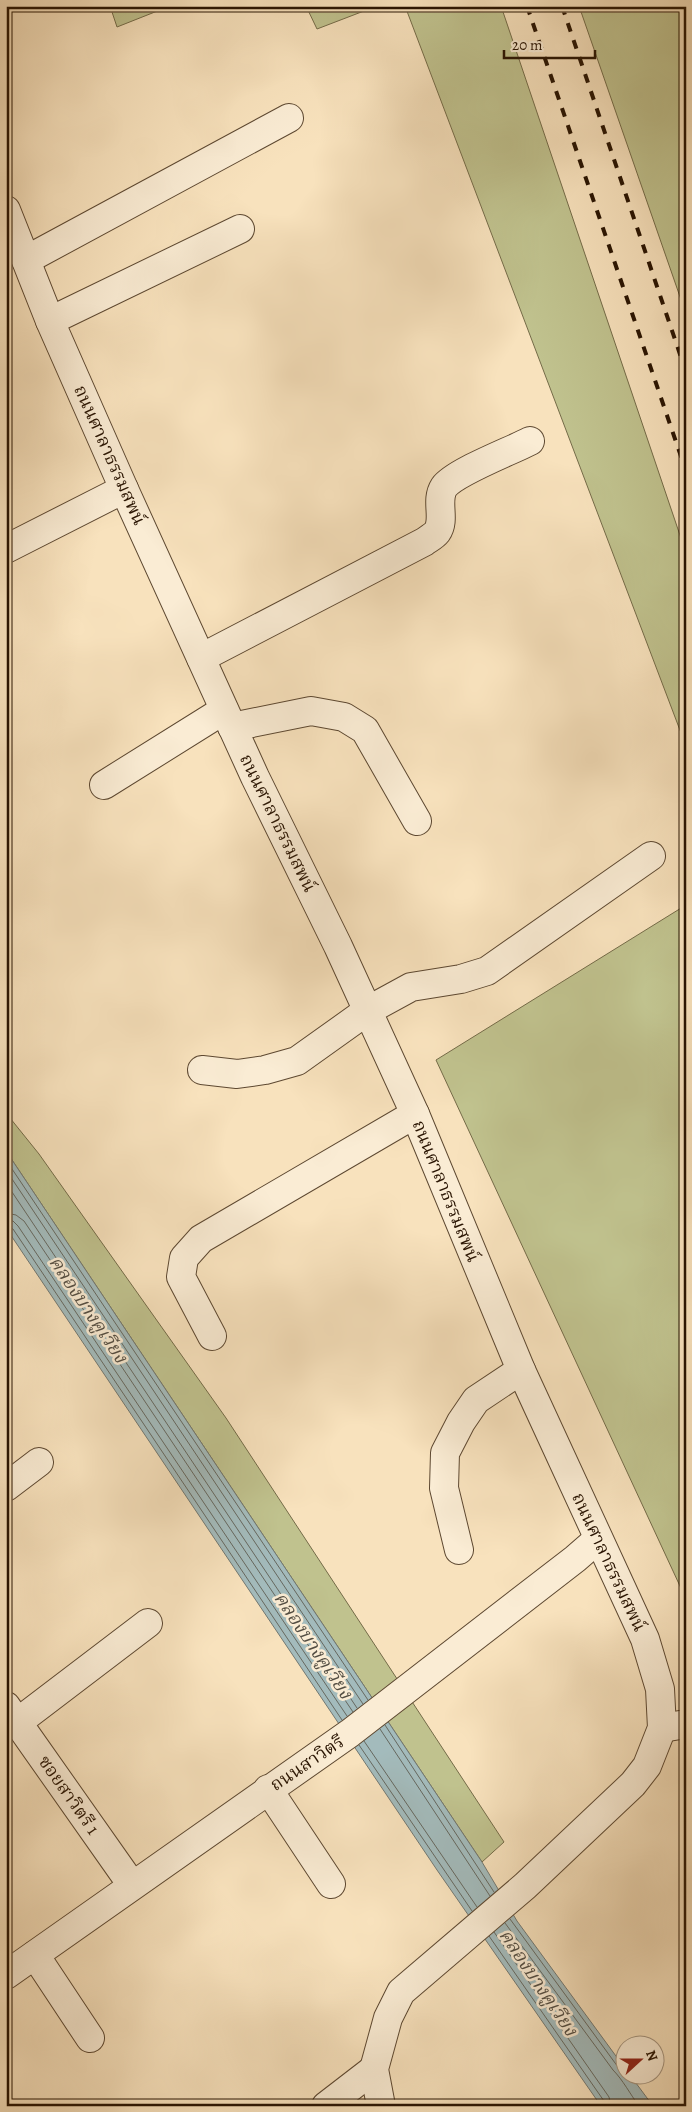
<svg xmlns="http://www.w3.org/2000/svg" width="692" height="2112" font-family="Alegreya,'Noto Serif Thai',serif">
<rect width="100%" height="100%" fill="#f8e2bd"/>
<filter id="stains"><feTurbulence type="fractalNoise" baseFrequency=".004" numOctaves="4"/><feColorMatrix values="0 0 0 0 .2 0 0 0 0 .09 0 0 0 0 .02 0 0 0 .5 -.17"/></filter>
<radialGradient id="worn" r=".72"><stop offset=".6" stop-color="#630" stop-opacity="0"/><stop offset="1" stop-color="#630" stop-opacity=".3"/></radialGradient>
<g fill="#c0c28e" stroke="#746b48">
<polygon points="110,6 170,6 117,27"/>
<polygon points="306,6 377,6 317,29"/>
<polygon points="405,6 501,6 686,553 686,746"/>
<polygon points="579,6 683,6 686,13 686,314"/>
<polygon points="686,905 686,1599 436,1060"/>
<polygon points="6,1113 39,1154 226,1418 504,1842 482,1862 6,1151"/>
</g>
<polygon fill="#a3bbbc" stroke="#727872" points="6,1151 482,1862 517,1921 624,2067 624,2074 630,2075 653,2106 601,2106 437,1870 6,1228"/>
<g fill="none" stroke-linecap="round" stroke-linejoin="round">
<g stroke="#66685f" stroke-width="1">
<polyline points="6,1160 368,1700"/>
<polyline points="6,1170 363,1704"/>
<polyline points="6,1183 357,1708"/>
<polyline points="6,1213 16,1215 24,1221 353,1712"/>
<polyline points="6,1220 13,1221 18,1226 347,1716"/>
<polyline points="6,1226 13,1229 342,1720"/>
<polyline points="385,1725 494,1892"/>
<polyline points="380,1729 490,1896"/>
<polyline points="364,1741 477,1907"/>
<polyline points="359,1745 472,1911"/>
<polyline points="510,1919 618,2067 624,2069"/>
<path d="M505,1923L613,2070C623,2080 630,2094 639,2106"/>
<polyline points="494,1932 609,2097 611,2106"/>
<polyline points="489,1936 604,2101 605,2106"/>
</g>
<defs>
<g id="minor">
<polyline points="6,210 50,321 124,489 255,777 338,946 415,1114 521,1370 645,1639 660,1689 662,1728 647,1766 633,1784 525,1886 401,1992 388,2018 374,2069 381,2106"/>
<polyline points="26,260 289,118"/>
<polyline points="50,321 240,229"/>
<polyline points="6,549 124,489"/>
<path d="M201,658L424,542C428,539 434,536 437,532C446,519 435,501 444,487C455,472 511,451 530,441"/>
<polyline points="232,727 311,711 344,717 365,730 417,821"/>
<polyline points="104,785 224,710"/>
<polyline points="202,1070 237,1074 265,1070 297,1061 367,1011 411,987 461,979 487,971 651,856"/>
<polyline points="212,1336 181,1277 184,1258 201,1239 415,1114"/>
<polyline points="6,1487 39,1462"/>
<polyline points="459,1550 444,1488 445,1453 461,1422 476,1400 521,1370"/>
<polyline points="6,1706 132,1885"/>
<polyline points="18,1722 148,1623"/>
<polyline points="662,1728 686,1724"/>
<polyline points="268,1789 331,1884"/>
<polyline points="35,1955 90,2038"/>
<polyline points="6,1975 350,1733 575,1559 598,1539"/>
<polyline points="326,2106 374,2069"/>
</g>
</defs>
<use href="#minor" stroke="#5d4831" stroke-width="30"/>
<use href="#minor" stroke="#faecd4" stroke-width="28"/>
<g stroke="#291402" stroke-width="4" stroke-dasharray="9 9" stroke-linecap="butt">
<polyline points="527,6 686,471"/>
<polyline points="562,6 686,372"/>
</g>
</g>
<g text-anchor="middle" stroke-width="5" stroke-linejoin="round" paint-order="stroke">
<g font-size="18" fill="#291402" stroke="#faecd4">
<text transform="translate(110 455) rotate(66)" y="6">ถนนศาลาธรรมสพน์</text>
<text transform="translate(278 823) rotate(64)" y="6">ถนนศาลาธรรมสพน์</text>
<text transform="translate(446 1191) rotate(68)" y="6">ถนนศาลาธรรมสพน์</text>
<text transform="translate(609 1562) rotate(65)" y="6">ถนนศาลาธรรมสพน์</text>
<text transform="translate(307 1763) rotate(-34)" y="6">ถนนสาวิตรี</text>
<text transform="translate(69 1795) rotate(55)" y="6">ซอยสาวิตรี 1</text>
</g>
<g font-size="19" font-style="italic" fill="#544e43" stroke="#faecd4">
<text transform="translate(89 1309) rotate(56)" y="7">คลองบางคูเวียง</text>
<text transform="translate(314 1645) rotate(56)" y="7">คลองบางคูเวียง</text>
<text transform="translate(539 1982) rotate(56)" y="7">คลองบางคูเวียง</text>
</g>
</g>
<rect width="692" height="2112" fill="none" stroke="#f8e2bd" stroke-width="25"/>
<rect x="8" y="8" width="677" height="2097" fill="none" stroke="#291402" stroke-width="2.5"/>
<rect x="12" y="12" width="667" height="2087" fill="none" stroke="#291402"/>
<g transform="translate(640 2060) rotate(69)"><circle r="24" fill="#faecd4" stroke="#a69680"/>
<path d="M0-4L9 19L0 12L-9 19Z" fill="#8f2418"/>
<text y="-8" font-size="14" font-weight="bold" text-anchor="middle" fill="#291402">N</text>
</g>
<path d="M504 50v8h91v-8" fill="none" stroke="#291402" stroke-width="2.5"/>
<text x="512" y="50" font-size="15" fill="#291402" stroke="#faecd4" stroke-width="4" paint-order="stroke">20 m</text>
<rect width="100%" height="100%" filter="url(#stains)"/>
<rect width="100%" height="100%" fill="url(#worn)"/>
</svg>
